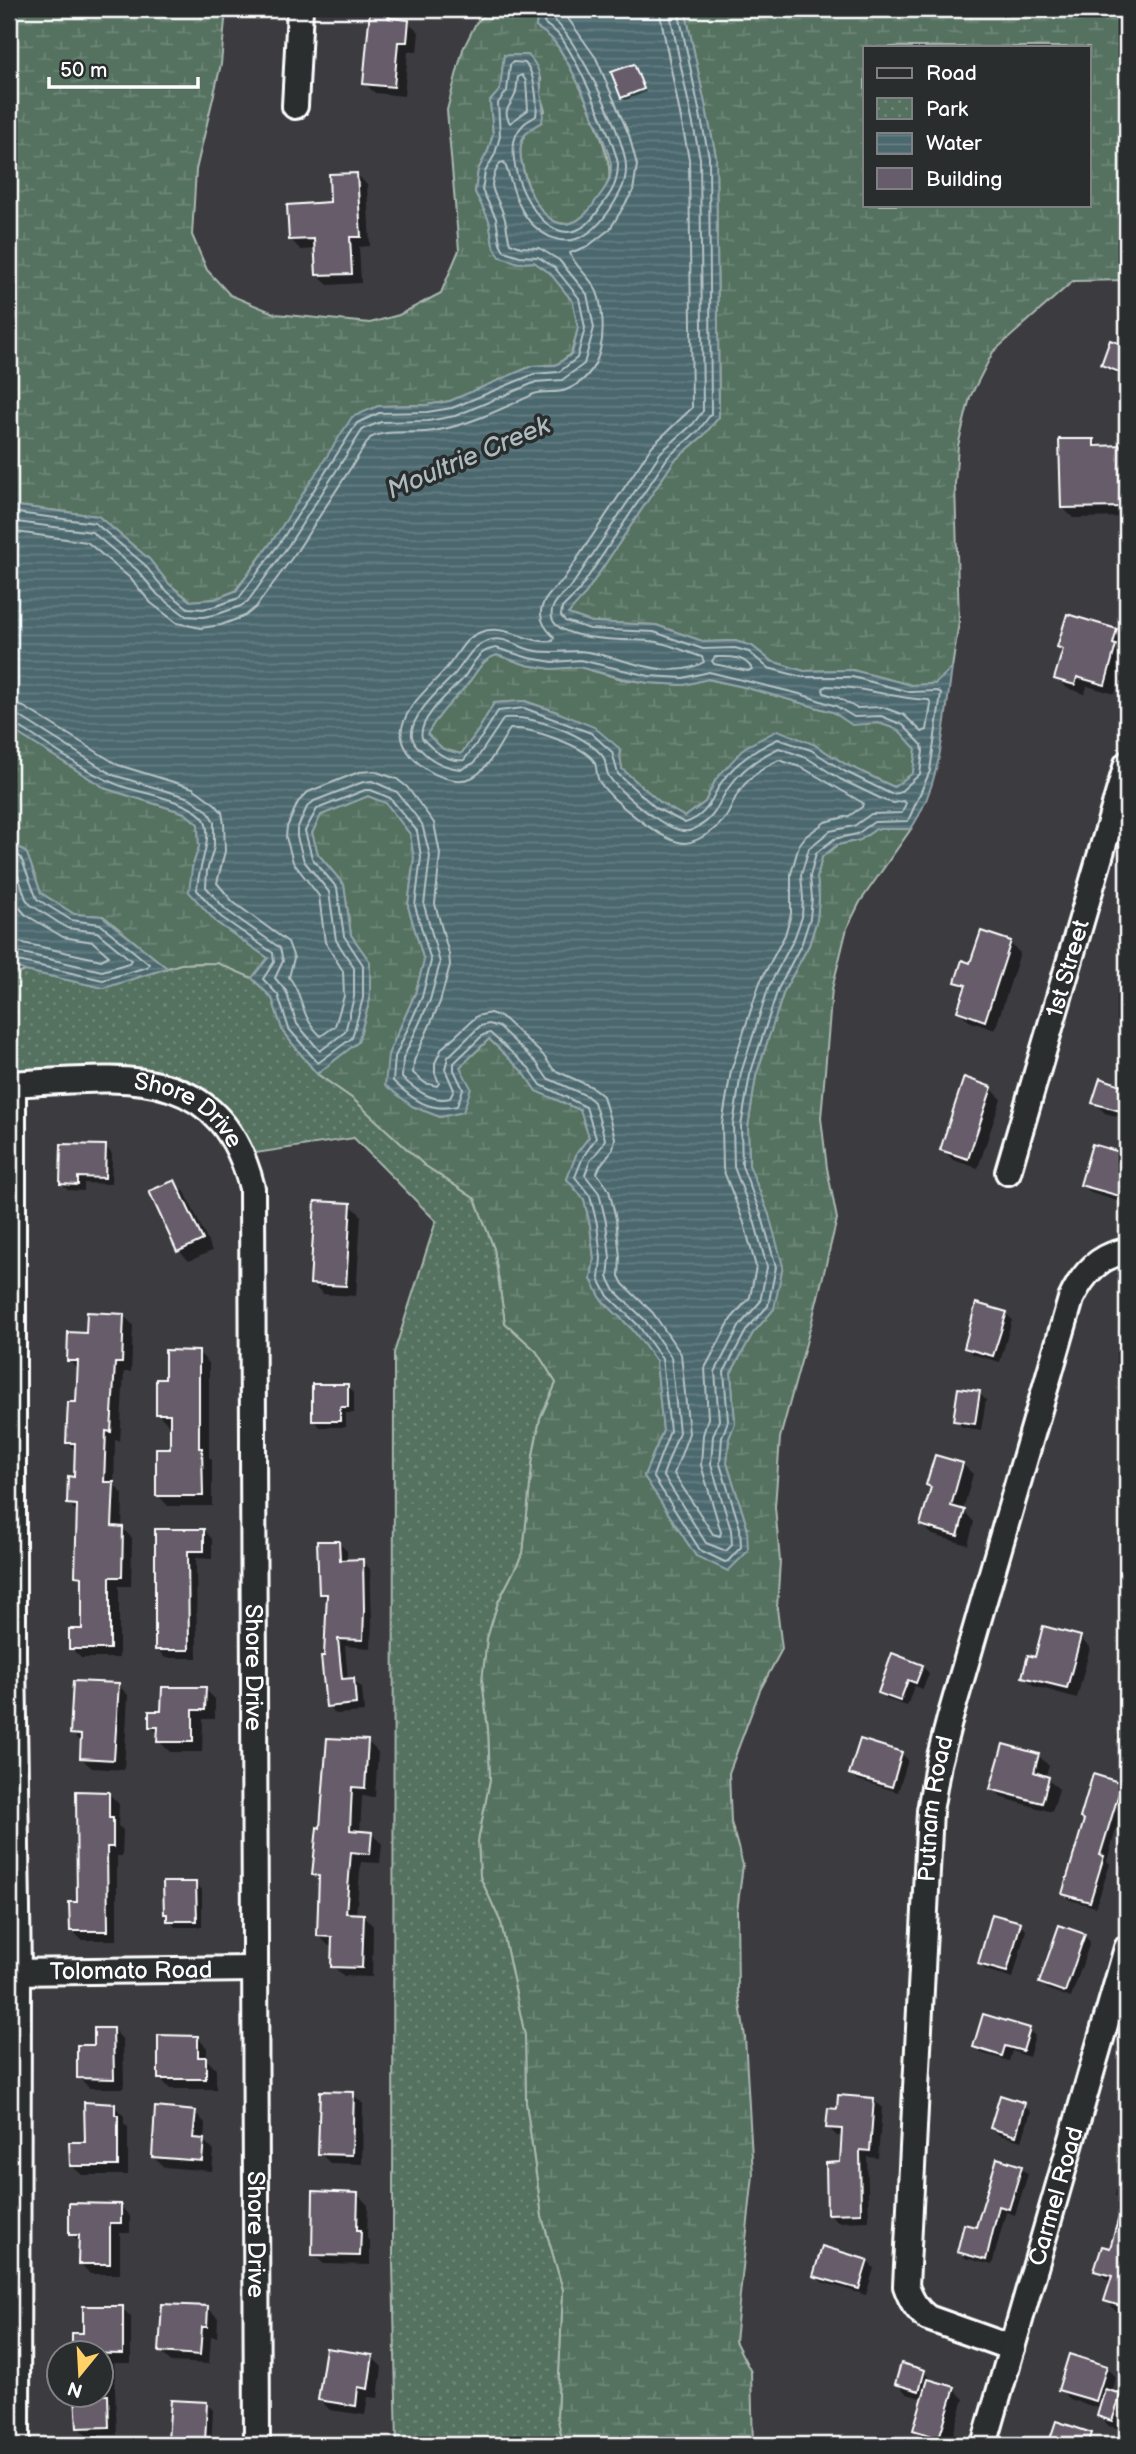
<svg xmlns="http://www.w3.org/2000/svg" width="1136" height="2454" font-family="'Balsamiq Sans',sans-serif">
<defs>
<pattern id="wetland-marsh" width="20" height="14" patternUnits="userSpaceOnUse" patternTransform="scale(1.75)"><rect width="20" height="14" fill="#557160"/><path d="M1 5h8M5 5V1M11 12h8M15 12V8" fill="none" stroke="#6e8678"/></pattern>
<pattern id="park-dots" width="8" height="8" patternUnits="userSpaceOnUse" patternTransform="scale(1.75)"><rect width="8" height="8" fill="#557160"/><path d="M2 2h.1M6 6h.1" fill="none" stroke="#6e8678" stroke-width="1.8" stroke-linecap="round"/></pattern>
<pattern id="water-rules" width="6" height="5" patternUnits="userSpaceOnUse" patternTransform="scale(1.75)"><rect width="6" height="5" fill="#4b686e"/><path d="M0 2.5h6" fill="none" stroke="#667f84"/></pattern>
</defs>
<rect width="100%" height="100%" fill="#3c3b40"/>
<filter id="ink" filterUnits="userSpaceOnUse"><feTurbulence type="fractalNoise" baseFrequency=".0143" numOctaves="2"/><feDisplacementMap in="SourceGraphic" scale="14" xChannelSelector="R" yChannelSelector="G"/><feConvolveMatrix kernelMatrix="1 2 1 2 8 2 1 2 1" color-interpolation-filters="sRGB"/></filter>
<g filter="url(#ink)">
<g fill="url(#wetland-marsh)" stroke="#aab8b0" stroke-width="2" fill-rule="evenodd">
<path d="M9,9H226L221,64L196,170L192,235L207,270L230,295L276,314L370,323L399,315L441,293L459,250L447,110L463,49L476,23L491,9H545L537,19L536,27C542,31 549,35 553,40C570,60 614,154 609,178C608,186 601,194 596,201C570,243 538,221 527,182C515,143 518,140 545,111L541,97V78L504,55L500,90L490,101L493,134L488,151L478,170L475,192L489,220L493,245L519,263L534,262L550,273L573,302L578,328L571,354L556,365L532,366L450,401L427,405L378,406L275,537L235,591L215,599L191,601L169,584L149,559L98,516L9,505Z"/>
<path d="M685,9H1127V280L1073,281L993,352L970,397L958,446L955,484L959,622L952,668L935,684L911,685L852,670L804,671L771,661L752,646L735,641L705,642L656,625L591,622L568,614L567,612L583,597L674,461L704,435L719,417L716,156ZM865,47H1089V205H865Z"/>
<path d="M497,655L527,665L552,669L579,667L622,679L649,683L684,685L707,679L744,687L833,712L852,724L879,723L899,730L916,749L913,773L894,787L847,765L813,744L716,779L705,802L685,817L661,803L622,769L619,748L557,712L525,701L494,703L478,731L461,754L443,749L427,734C438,715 451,702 466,686C477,673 480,660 497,655Z"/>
<path d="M9,728L107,789L185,813L198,824L199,847L192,868L216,922L268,958L252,978C218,963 204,958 167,968L103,916L74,914L41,893L27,854L9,838Z"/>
<polygon points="368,796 386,803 410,834 414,858 408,906 424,961 415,994 388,1055 412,1106 440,1117 463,1112 460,1067 489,1039 524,1073 536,1091 580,1110 589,1137 577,1153 567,1179 584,1199 590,1225 594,1259 591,1279 602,1300 633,1330 656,1361 663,1431 644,1476 696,1556 747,1527 727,1463 729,1438 735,1422 731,1373 753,1333 774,1309 769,1215 749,1165 748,1127 756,1076 784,991 809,945 817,919 819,898 817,877 822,857 837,845 860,840 876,829 911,829 860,902 847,928 832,989 821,1118 827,1168 837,1219 811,1325 780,1438 775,1507 780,1561 777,1608 782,1649 760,1690 729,1773 731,1822 743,1865 737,1911 738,1990 745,2037 753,2175 735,2341 751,2372 753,2445 563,2445 557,2415 563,2290 542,2217 526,2103 525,2036 501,1923 480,1877 478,1841 490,1779 488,1730 482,1680 487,1638 498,1602 523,1553 533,1455 540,1418 556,1383 536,1351 505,1323 494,1249 475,1199 424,1165 353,1099 317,1074 358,1042 370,999 370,962 351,935 344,885 318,854 312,833 321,815"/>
</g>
<polygon fill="url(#park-dots)" stroke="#aab8b0" stroke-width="2" points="217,963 252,978 272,998 283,1032 317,1074 353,1099 424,1165 475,1199 494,1249 505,1323 536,1351 556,1383 540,1418 533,1455 523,1553 498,1602 487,1638 482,1680 488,1730 490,1779 478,1841 480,1877 501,1923 525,2036 526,2103 542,2217 563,2290 557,2415 563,2445 397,2445 393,2263 394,1353 436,1221 354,1138 256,1153 221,1106 179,1082 9,1078 9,976 26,971 104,988 181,964"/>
<g fill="url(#water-rules)" stroke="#93a4a8" stroke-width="2" fill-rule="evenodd">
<path d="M545,9H685L716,156L719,417L704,435L674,461L583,597L568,614L591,622L656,625L705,642L735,641L752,646L771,661L804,671L852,670L911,685L935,684L952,668C944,723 942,782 911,829H876L860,840L837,845L822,857L817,877L819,898L817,919L809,945L784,991L756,1076L748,1127L749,1165L769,1215L783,1266L774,1309L753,1333L731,1373L735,1423L729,1438L727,1463L747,1527L748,1551L728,1571L696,1556L644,1476L663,1431L656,1361L633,1330L602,1300L591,1279L594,1259L590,1225L584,1199L567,1179L577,1153L589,1137L580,1110L536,1091L524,1073L489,1039L460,1067L471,1088L463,1112L440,1117L412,1106L385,1085L388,1055L415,994L424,961L408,906L414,858L410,834L386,803L368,796L321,815L312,833L318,854L344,885L351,935L370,962V999L358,1042L317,1074L283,1032L272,998L252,978L268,958L216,922L189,892L192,868L199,847L198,824L185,813L107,789L9,728V505L98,516L149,559L169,584L190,601L215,599L236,591L275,537L352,417L378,406L427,405L450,401L532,366L556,365L572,354L578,328L573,302L550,273L534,262L519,263L500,257L493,245L489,220L475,192L478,170L488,151L493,134L490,101L500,90L504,55H528C543,71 539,79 542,99C543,108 544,112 542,122C522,132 517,142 522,165C530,207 563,254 597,199C601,194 606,187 609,181C610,178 611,169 611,165C608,143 568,57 553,40C549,35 542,31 536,27L537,19ZM497,655L527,665L552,669L579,667L622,678L649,683L684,685L708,679L744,687L833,712L852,725L879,723L899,730L916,749L913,773L894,787L847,765L813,744L778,730L745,747L716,779L705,802L685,817L661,803L622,769L619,748L594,727L557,712L524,701L494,703L478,731L461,754L443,749L427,734C438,715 451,702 466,686C477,673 480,660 497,655Z"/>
<polygon points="9,838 27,854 41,893 74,914 102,916 167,968 104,988 26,971 9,965"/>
</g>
<g fill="#0007">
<polygon points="389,13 396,21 408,22 419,32 417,52 408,51 404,96 375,93 364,83"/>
<polygon points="634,66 646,92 625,100 622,97"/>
<polygon points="357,174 367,185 370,246 359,247 361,283 328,285 318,275 316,249 301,250 291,240 332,204"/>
<polygon points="1111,342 1127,348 1127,377 1110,371 1103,364"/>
<polygon points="1093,440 1101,448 1127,447 1127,517 1073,518 1063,508"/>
<polygon points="1116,631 1127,641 1123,654 1126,657 1115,694 1087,686 1085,694 1067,688 1056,678 1064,652 1059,647"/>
<polygon points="1010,943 1020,953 995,1030 969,1021 959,1011 966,990 957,981 971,965"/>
<polygon points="1127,1052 1127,1119 1105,1113 1094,1102 1117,1085"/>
<polygon points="991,1088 1001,1099 978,1168 953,1160 942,1149"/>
<polygon points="1093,1146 1127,1156 1127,1204 1091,1193 1082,1184"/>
<polygon points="106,1147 112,1154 111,1184 84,1183 84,1191 68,1190 61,1183"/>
<polygon points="174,1182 185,1192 212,1251 189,1261 179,1251"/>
<polygon points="350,1205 361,1215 356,1296 323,1294 312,1283"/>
<polygon points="1006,1313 1012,1320 1000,1362 972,1354 965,1347"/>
<polygon points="123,1315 133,1325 131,1372 124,1372 120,1441 115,1440 114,1485 123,1494 122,1528 132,1538 131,1586 119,1586 119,1658 81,1658 71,1648 83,1631 84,1583 77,1576 78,1513 69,1504 76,1479 77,1452 67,1442 77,1404 79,1371 69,1360 88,1335"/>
<polygon points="198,1352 209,1363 209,1457 212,1460 212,1506 168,1506 158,1495 172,1450 172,1424 168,1424 157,1413 166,1381"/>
<polygon points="347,1386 354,1392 354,1413 346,1413 346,1427 320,1427 313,1420"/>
<polygon points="979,1393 986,1400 981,1430 962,1427 955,1420"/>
<polygon points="962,1464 973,1474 963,1510 974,1522 968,1545 933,1535 922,1525 932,1489 928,1485"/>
<polygon points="204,1530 212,1539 212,1559 196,1558 197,1658 165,1658 157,1649 157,1531"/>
<polygon points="339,1543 347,1551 347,1561 362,1561 370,1569 372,1620 371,1648 345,1646 348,1680 353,1680 362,1688 364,1712 336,1714 327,1706 325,1658 328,1601 321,1593"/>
<polygon points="1080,1638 1090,1648 1077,1698 1034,1686 1024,1676 1036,1659"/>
<polygon points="922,1666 929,1673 923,1689 914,1686 907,1706 886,1699 880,1692"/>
<polygon points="118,1685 128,1695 124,1770 92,1768 81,1758 82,1744 72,1733"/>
<polygon points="205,1689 215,1699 215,1719 203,1719 202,1752 170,1752 159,1741 159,1735 151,1726 163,1713"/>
<polygon points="1127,1709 1127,1746 1116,1738"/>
<polygon points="368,1742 378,1752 375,1797 362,1796 360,1833 372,1834 382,1844 380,1863 361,1862 356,1915 363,1915 373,1926 372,1977 343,1976 333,1966 334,1946 329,1946 319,1936 321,1881 314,1874 322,1830"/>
<polygon points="901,1753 908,1760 898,1792 858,1780 851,1773"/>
<polygon points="1039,1756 1049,1766 1045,1778 1059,1789 1052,1812 1003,1798 992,1788"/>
<polygon points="1094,1777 1123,1786 1119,1786 1096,1863 1099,1864 1123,1786 1127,1791 1107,1861 1110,1864 1096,1907 1070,1900 1064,1893 1085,1821 1082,1818"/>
<polygon points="109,1794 119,1804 118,1826 123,1830 122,1856 117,1856 117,1940 82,1940 71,1930"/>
<polygon points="196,1883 202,1890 202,1927 175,1927 165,1913"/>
<polygon points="1020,1924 1026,1930 1013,1978 986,1970 980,1964"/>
<polygon points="1084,1935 1090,1942 1071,1998 1047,1989 1041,1983"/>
<polygon points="113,2029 123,2040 124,2088 89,2088 79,2077 96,2047"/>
<polygon points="1029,2030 1035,2036 1029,2057 1012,2051 1009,2061 981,2053 975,2046"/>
<polygon points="197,2037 207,2048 207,2060 216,2069 216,2089 170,2089 160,2078"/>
<polygon points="353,2094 363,2104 362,2164 330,2163 320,2153"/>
<polygon points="873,2100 882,2108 878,2158 867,2157 869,2221 838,2222 829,2213 841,2164 843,2136 837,2136 828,2127 839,2111"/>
<polygon points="1024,2105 1031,2111 1022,2141 999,2135 992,2128"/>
<polygon points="114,2106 124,2116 124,2124 128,2127 128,2175 82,2175 71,2165"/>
<polygon points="195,2112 205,2123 204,2141 214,2151 212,2171 164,2167 153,2157"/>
<polygon points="1021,2168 1028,2174 1015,2215 1006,2212 992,2265 965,2258 959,2252"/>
<polygon points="1120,2176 1127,2178 1127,2314 1116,2311 1106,2301 1112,2282 1107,2280 1096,2270 1111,2250 1124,2205 1115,2195"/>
<polygon points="357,2194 368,2205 367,2238 370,2242 370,2265 324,2264 313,2254"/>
<polygon points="120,2206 130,2216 130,2233 120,2233 120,2274 90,2274 80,2263 80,2244 71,2234"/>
<polygon points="867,2261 874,2268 866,2295 822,2282 815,2275"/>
<polygon points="122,2308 131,2317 131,2363 114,2363 117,2435 87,2436 78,2427 77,2394 102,2394 102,2352 85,2335"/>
<polygon points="208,2308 218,2318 217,2337 211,2336 209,2364 171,2362 161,2352"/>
<polygon points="372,2357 382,2367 378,2398 368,2397 365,2415 330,2410 320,2400"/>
<polygon points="1106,2367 1116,2377 1112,2393 1120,2396 1127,2403 1127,2415 1123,2430 1109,2426 1099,2415 1101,2409 1070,2399 1060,2389"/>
<polygon points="924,2372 935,2383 954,2389 964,2399 950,2445 925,2440 915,2429 924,2399 907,2394 897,2384"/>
<polygon points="206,2404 213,2410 211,2445 176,2445 170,2440"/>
<polygon points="1057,2424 1091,2434 1100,2443 1100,2445 1050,2445"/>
</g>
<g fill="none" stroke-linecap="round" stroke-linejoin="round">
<g stroke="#b7c3c5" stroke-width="2">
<path d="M522,75L526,81L528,110L510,123C502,109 510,108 515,95C517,90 517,83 518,77Z"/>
<path d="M9,512L95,523L144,564L164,589L188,608L203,609L216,606L239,598L281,541L357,423L379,413L427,412L452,408L534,374L559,372L577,358L585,328L579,298L555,268L538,257L520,256L504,251L500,243L496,218L482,190L485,172L495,154L500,136L498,103L507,91L510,65L513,62L525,63C535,73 538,103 536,116C532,119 526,121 523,125C509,139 513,158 517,175C529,215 567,261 600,208C606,200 614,190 616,180C617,176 618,169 618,164C614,141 573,49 557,33C553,29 548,27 544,23L548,9"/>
<path d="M9,521L92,532L137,570L158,595L186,616L203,617L218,614L241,606L248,601L288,546L363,429L381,422L428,421L455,416L536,382L562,380L584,364L594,328L587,294L559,260L539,248L521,247L510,243C507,234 507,225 504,216C496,190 484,191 500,163L504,162C513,183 515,207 533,225C564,254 591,239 611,208C619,195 626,184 626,169C628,141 576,39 555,21L557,9"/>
<path d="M9,531L87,542L130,578L151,603L177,623L201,628L221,625L245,616L256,607L297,551L370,438C391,428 412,435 434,431C469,425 502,409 534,394C544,390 556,394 566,390C604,375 607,332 599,298C595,280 576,269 570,253L588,246L610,229L633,191L637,165L629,135L596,58L567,17V9"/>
<path d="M496,648L529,658L553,662L580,660L649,676L683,678L709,672L800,694L836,706L854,717L881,716L903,725L922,745L923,751L920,774L899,793L891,794L844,771L811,750L778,739C756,749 735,762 721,783C710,801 708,815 685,823L656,808L618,774L612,752L591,733L524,708L498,711L483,735L464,760C446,762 434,751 422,738C417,720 449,693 461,681C469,672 472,662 481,654C486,650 490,649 496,648Z"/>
<path d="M715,657C729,657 744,655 752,669L748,671L714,664L712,661Z"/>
<path d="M826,686C864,686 892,699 929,700L931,704L927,730L922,732L904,715L882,707L856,708L839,698L824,693L823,689Z"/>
<path d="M9,703L24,707L118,765L193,788L215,804L222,812L224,824L225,851L217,883L233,902L288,942L294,958L289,977C305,997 299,1016 321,1036L335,1026L344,996L343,971L325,942L319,896L293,862L286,837L287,827L298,802L308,792L359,772L374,771L397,779L407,787L434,823L440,854L435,904L449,954L450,965L440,1002L414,1061L413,1073L425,1083L437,1086L439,1083L435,1073V1063L442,1048L477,1016L490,1013L502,1017L543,1055L554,1070L592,1087L603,1096L615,1138L613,1149L600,1166L597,1173L609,1190L616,1219L620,1257L619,1276L623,1284L653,1313L681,1354L689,1433L674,1474L713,1534L720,1536L721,1532L701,1465L703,1435L708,1418L705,1368L731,1319L750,1297L756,1267L744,1223L723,1169L722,1124L731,1071L760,982L785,935L791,914V874L799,845L806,836L825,822L849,816L862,807L863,803L803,768L779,760C763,767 748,778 738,793C733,801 731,810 726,817C718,828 699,842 685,843C664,843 610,800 599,781C596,775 597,766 594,761C583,745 528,727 510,729C499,744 489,770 471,778C444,789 392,755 403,724C411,700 433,685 448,666C459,653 464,638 481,632C507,623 528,645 553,641L554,637C529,614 544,598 563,580L652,446L692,408L689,159L659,9"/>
<path d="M9,714L19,716L113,775L190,798L208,811L214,822V847L207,871L206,887L226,910L280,948L283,961L275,978L286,991L297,1024L320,1051L345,1032L354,997V968L336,940L329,892L304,861L297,837V829L307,807L314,801L363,782L372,781L397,792L422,824L430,856L424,905L440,963L430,1000L403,1059L402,1078C415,1089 432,1103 450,1098L454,1090L445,1069L448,1057L480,1026L489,1024L499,1027L536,1062L547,1078L587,1096L594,1102L605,1139L602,1146L590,1161L585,1175L599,1193L606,1222L610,1258L608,1277L615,1291L645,1320L671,1357L679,1432L663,1475L706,1543L726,1551L732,1545L731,1530L711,1464L713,1436L719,1420L715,1372L740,1325L760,1302L767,1267L754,1220L734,1167L733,1125L741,1073L769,986L794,939L802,917L803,898L801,875L809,848L830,831L854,826L871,814L902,813L906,803L903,801L894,803L886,801L840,779L807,758L779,748C759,757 742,769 729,787C716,806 717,819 692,830C674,839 620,793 610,778C604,771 608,760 601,754C581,733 533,715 504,718L474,763L462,769C446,768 435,763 424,753C419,748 413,744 412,736C409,717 441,688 453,676C466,662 470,645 491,640C504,636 518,647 531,650C548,654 563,651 579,651C616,653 667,684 704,662L702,657C685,652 667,642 649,641C631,639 539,644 553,607C556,599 565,592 571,587L661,452L693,424L703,411L700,158L669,9"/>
<path d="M9,722L15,724C49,745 89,776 127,788C145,793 197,803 205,821C213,840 197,870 197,890L221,917L273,953L274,962L263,979L278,995L289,1029L318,1063L352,1038L363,998V965L344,936L337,888L312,858L305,831L317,809L365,790H371L390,798L417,831L421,857L415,906L431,961L422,997L395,1057L393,1081C412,1099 430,1113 457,1106L463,1089L454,1070V1063L483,1035L490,1033L529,1068L541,1085L586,1107L596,1138L583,1157L575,1177L590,1196L597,1224L601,1258L599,1279L608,1296L638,1325L662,1359L670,1431L653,1476L700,1550L725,1562L728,1561L741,1547L740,1528L720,1464L722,1437L728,1421L724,1372L747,1329L768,1306L776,1267L762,1217L742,1166L741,1126L750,1075L778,989L802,943L810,918L812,898L810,876L816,853L834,839L857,834L874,822L908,821L930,771L941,694L938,691L910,692L852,677H802L768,668L749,652L735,648L703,649L654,632L590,629L565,621L561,616L562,608L578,592L668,457L699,430L711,414L709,157L678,9"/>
<polyline points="9,847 21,858 37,899 71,920 100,924 149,964 147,967 103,980 9,959"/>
<polyline points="9,859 14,864 26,899 31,905 67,928 97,932 131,960 129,963 102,971 9,950"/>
<polyline points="9,882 17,905 26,915 63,937 93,942 109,956 101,960 9,940"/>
</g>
</g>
<g fill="#665c6b" stroke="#fff" stroke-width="2">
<polygon points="370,10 390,12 389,18 409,20 407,42 398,42 394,87 363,84"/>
<polygon points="634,64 644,89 621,98 611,72"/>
<polygon points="357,173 361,237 350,237 352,274 316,275 314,239 289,240 287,205 330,202 329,174"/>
<polygon points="1110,340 1127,346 1127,375 1101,365"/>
<polygon points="1059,439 1094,439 1094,446 1127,445 1127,507 1061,508"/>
<polygon points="1067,614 1117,629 1113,644 1116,645 1105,685 1077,677 1075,685 1054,679 1063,649 1057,647"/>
<polygon points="981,931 1011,941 985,1021 957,1011 966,985 955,982 962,960 970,963"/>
<polygon points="964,1077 992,1087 968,1159 940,1150"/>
<polygon points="1100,1078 1127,1087 1127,1113 1092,1103"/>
<polygon points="61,1144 106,1145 105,1178 78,1177 78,1185 60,1184"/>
<polygon points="1092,1144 1127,1154 1127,1198 1080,1185"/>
<polygon points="175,1180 203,1240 177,1252 149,1191"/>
<polygon points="315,1201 351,1203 346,1286 310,1284"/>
<polygon points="976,1303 1007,1312 993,1356 964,1348"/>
<polygon points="87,1312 124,1314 122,1363 115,1363 111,1432 106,1431 104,1482 114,1482 112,1526 123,1527 122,1577 110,1577 110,1649 69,1649 69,1629 82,1629 82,1577 75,1576 77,1505 67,1504 68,1476 74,1477 75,1443 66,1443 68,1402 76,1402 78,1361 67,1361 68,1332 86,1333"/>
<polygon points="165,1350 199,1351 199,1448 202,1448 203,1496 156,1496 156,1448 170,1448 170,1414 156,1414 156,1379 165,1379"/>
<polygon points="312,1384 348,1384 348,1407 340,1407 340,1421 312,1421"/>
<polygon points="958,1388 980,1391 975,1424 953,1421"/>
<polygon points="935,1455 963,1463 951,1506 965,1510 958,1536 920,1525 931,1487 926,1485"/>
<polygon points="155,1529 204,1529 204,1551 188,1551 189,1650 155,1650"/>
<polygon points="317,1541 339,1541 340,1560 363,1559 364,1610 363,1640 338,1639 342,1679 354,1678 356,1704 326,1707 321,1656 324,1656 327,1594 319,1594"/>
<polygon points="1043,1626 1081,1636 1067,1688 1022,1677 1028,1655 1035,1657"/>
<polygon points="892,1653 923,1665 916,1683 908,1680 900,1701 878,1693"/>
<polygon points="73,1681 119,1683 114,1760 80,1758 81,1735 70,1734"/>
<polygon points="162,1687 206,1687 205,1710 193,1710 193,1742 157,1742 158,1727 149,1727 149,1711 161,1711"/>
<polygon points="327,1738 368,1740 365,1788 352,1787 350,1830 372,1832 370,1854 351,1852 346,1913 364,1914 362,1968 331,1967 332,1937 317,1936 319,1876 312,1875 317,1827 320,1828"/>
<polygon points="860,1739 902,1752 892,1787 849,1774"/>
<polygon points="1003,1744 1039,1754 1034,1772 1049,1777 1042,1803 990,1789"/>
<polygon points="1093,1774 1122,1783 1100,1855 1104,1856 1090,1902 1062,1894 1084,1820 1080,1818"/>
<polygon points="76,1791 109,1792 109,1818 113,1818 113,1847 107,1847 108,1931 70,1931 69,1902 77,1902"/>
<polygon points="163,1882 196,1882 197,1921 167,1921 167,1914 164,1914"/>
<polygon points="992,1914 1021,1922 1007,1972 978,1964"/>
<polygon points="1059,1925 1085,1934 1065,1992 1039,1983"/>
<polygon points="983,2014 1030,2028 1023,2051 1005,2046 1002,2056 973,2047"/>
<polygon points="94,2028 113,2028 114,2079 77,2078 77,2045 94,2045"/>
<polygon points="158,2035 198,2036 198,2057 206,2057 206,2079 158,2079"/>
<polygon points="320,2091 354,2092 352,2155 318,2154"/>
<polygon points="838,2095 874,2098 870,2151 860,2150 861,2213 827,2214 826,2163 840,2162 842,2129 826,2128 828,2108 837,2109"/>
<polygon points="1000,2095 1025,2103 1016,2136 990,2128"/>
<polygon points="84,2102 115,2104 115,2115 118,2115 118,2166 70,2166 69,2142 85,2142"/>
<polygon points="155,2107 196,2111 193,2138 204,2139 202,2161 152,2157"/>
<polygon points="997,2158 1022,2166 1009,2209 999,2206 986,2260 957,2252 964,2224 976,2227"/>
<polygon points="313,2191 358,2193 357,2230 361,2230 360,2256 312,2255"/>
<polygon points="69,2203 121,2204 121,2223 110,2223 110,2264 78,2264 79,2235 69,2235"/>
<polygon points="1123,2203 1127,2203 1127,2308 1104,2301 1112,2276 1094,2271 1102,2246 1110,2248"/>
<polygon points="822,2246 868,2260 859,2289 813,2276"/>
<polygon points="162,2304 208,2306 207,2327 202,2327 200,2355 159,2352"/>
<polygon points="83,2306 123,2306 123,2354 72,2353 72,2333 83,2333"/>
<polygon points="326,2348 373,2355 368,2389 358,2387 356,2406 318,2400"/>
<polygon points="1069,2354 1107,2366 1096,2401 1058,2390"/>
<polygon points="901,2363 925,2370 919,2391 895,2384"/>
<polygon points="928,2379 955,2387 939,2438 913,2430"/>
<polygon points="1105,2389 1121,2394 1112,2421 1097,2416"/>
<polygon points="75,2395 108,2395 109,2427 77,2428"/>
<polygon points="171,2400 207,2402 205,2443 168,2440"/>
<polygon points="1056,2421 1092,2433 1088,2445 1048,2445"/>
</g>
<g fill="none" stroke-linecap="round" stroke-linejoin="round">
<defs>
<g id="street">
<polyline points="295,106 300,9"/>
<path id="s1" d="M9,1084C116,1079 220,1057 252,1188L257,2445"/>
<polyline points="13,1084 13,1656 18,1972 17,2445"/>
<path id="s2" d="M1008,1172L1127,764"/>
<path id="s3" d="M9,1972L255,1969"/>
<path id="s4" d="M1012,2348L928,2318C916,2309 911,2300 906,2286L930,1811L938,1764L950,1718L1071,1299C1082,1275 1099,1255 1127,1251"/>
<path id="s5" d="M984,2445L1127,1948"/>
</g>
</defs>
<use href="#street" stroke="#fff" stroke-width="30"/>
<use href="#street" stroke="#2a2d2e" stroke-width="24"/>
</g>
</g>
<g text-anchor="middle" stroke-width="7" stroke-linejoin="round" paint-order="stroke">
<g font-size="24" fill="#fff" stroke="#2a2d2e">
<text dy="8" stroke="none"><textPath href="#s2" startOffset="212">1st Street</textPath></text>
<text dy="8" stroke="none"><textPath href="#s1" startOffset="189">Shore Drive</textPath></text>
<text dy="8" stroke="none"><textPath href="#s1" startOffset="777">Shore Drive</textPath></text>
<text dy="8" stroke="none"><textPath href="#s4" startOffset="607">Putnam Road</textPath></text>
<text dy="8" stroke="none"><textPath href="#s3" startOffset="122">Tolomato Road</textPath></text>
<text dy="8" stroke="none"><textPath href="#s5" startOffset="259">Carmel Road</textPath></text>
<text dy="8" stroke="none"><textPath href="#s1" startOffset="1344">Shore Drive</textPath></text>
</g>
<g font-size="26" font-style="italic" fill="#aebbbe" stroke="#2a2d2e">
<text transform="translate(468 457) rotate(-23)" y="9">Moultrie Creek</text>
</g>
</g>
<rect width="1136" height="2454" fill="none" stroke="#2a2d2e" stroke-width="35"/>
<rect x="18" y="18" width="1101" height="2419" fill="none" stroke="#fff" stroke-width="2.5" filter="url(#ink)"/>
<rect x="863" y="46" width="228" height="161" fill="#2a2d2e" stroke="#7f8182" stroke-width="2"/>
<rect x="877" y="68" width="35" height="10" fill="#2a2d2e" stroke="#7f8182" stroke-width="2"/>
<text x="926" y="80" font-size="21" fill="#ffffff">Road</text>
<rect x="877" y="98" width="35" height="21" fill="url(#park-dots)" stroke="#7f8182" stroke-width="2"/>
<text x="926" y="116" font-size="21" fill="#ffffff">Park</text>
<rect x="877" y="133" width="35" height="21" fill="url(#water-rules)" stroke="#7f8182" stroke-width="2"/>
<text x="926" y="150" font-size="21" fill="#ffffff">Water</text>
<rect x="877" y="168" width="35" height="21" fill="#665c6b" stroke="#7f8182" stroke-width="2"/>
<text x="926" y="186" font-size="21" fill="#ffffff">Building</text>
<g transform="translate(80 2374) rotate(198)"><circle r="33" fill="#2a2d2e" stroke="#7f8182" stroke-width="2"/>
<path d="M0-5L12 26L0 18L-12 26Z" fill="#ffd166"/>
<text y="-10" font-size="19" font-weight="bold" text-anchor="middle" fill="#ffffff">N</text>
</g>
<path d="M49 77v10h149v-10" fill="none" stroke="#ffffff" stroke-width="3.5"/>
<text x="60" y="77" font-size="21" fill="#ffffff" stroke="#2a2d2e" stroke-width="5" paint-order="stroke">50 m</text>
</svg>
